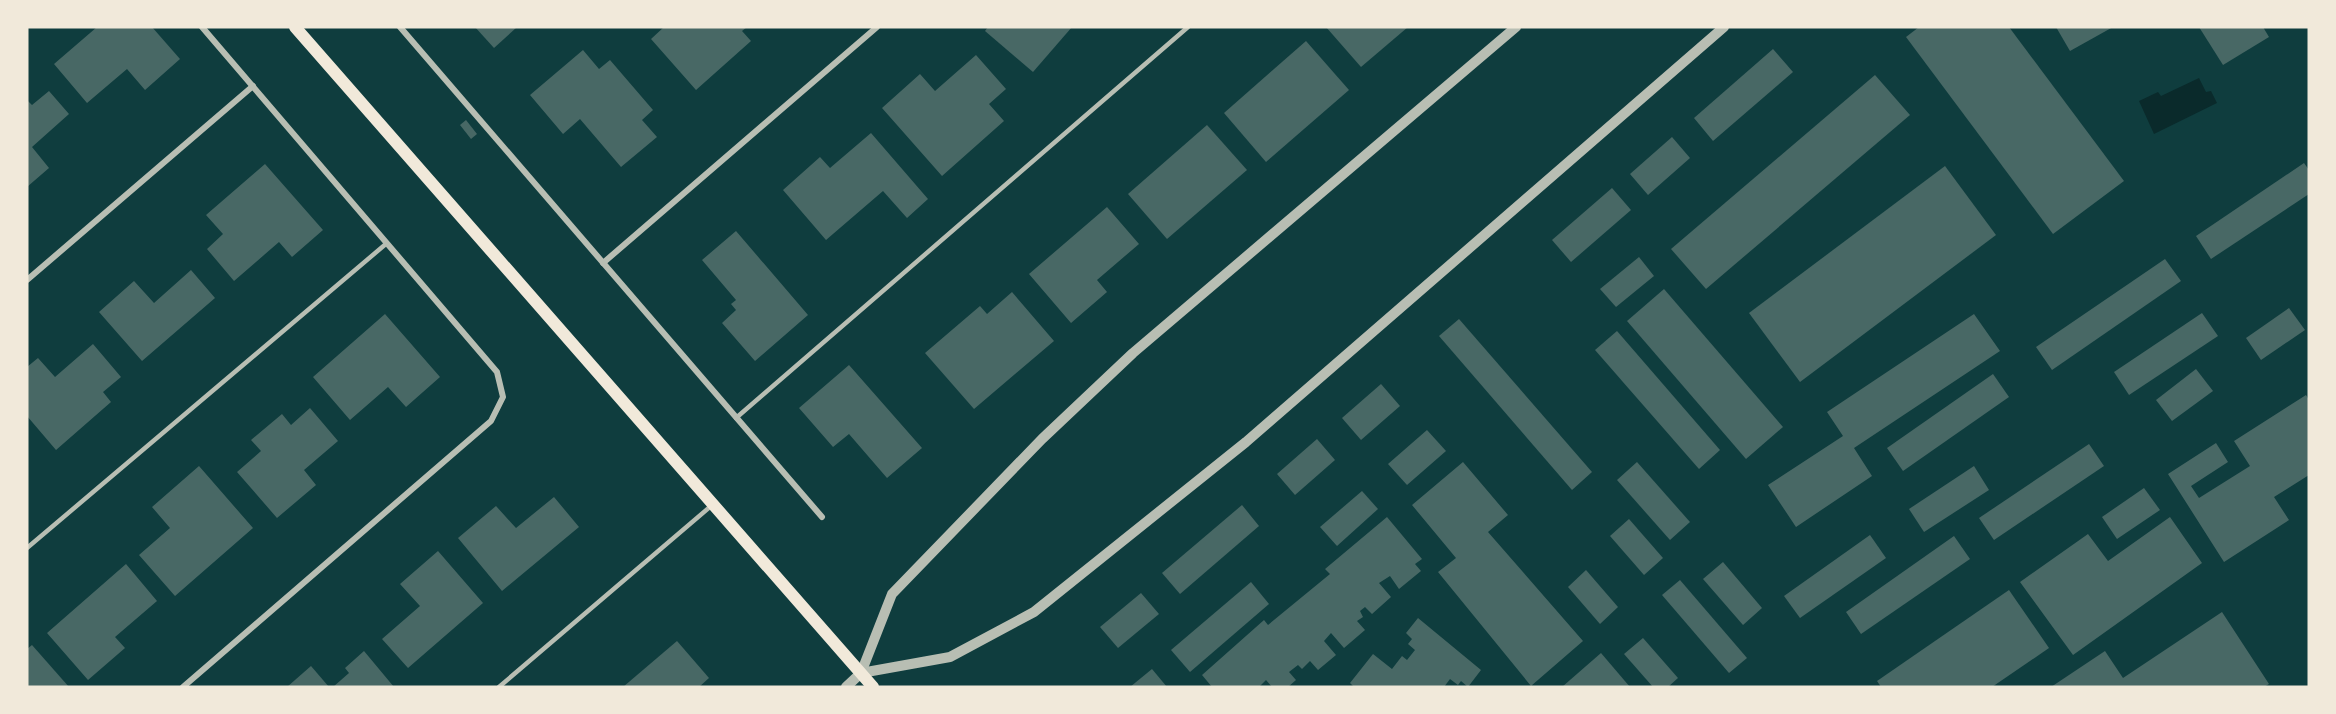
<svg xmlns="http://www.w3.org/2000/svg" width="2336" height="714" font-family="Poppins,sans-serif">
<rect width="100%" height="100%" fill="#0f3d3e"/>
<polygon fill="#0a2a2b" points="2199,78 2206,92 2211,91 2217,103 2154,134 2139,101 2158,92 2161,96"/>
<g fill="#486865">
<polygon points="97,27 152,27 180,59 145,90 127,69 87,103 54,64"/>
<polygon points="475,27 517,27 494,48"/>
<polygon points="664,27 747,27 742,31 751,41 696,90 651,39"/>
<polygon points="988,27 1072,27 1033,72 985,31"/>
<polygon points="1326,27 1408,27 1361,67"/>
<polygon points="1919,27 2009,27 2124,181 2053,234 1906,37"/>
<polygon points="2056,27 2113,27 2070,51"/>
<polygon points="2199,27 2263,27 2269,37 2223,65"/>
<polygon points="1306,41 1349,90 1266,162 1224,113"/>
<polygon points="1773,49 1793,72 1713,141 1694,118"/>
<polygon points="583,50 599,69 610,60 653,110 642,120 657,137 621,167 580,119 563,134 530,95"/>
<polygon points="976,55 1006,89 989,104 1004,121 942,176 882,108 920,74 935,91"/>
<polygon points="1875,75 1910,115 1706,289 1671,249"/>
<polygon points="49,91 69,114 32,147 49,168 27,187 27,100 32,105"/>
<polygon points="466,120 477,134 471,139 460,125"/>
<polygon points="1207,125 1247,170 1167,239 1128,194"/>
<polygon points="871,133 928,199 907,218 883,191 826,240 783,190 820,157 830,168"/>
<polygon points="1672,137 1690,158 1648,195 1630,174"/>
<polygon points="2304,163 2309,170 2309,194 2211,259 2196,236"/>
<polygon points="265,164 323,230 292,257 279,242 234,281 207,249 223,234 206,215"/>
<polygon points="1945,166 1996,235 1800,382 1749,313"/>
<polygon points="1612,188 1631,210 1571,262 1552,240"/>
<polygon points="1107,207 1139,244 1097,280 1107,292 1071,323 1029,274"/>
<polygon points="736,231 808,315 755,361 722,323 736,310 731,304 736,300 702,260"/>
<polygon points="1639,257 1654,276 1616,307 1600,289"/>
<polygon points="2165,259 2181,281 2052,370 2036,347"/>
<polygon points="191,270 215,298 142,361 99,312 134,281 154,303"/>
<polygon points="1664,289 1783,427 1746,459 1627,321"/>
<polygon points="1012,292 1054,341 974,409 925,353 980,306 987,314"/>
<polygon points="2289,308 2305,330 2261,360 2246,338"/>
<polygon points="2202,313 2218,336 2129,395 2114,372"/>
<polygon points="385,314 440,377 406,407 388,387 350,420 313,377"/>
<polygon points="1974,314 2000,351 1854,448 1872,476 1796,527 1768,485 1843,436 1827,412"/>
<polygon points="1459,319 1592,472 1572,490 1439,336"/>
<polygon points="1617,331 1720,450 1699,469 1595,350"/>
<polygon points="93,344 121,377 103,392 111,402 56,450 27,416 27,367 38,358 55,377"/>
<polygon points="849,365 922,448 887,478 849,434 833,447 799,408"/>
<polygon points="2196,369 2213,391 2172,421 2156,400"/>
<polygon points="1993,374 2009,397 1903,471 1887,448"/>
<polygon points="1381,384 1400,406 1361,440 1342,418"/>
<polygon points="2306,395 2309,400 2309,475 2274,497 2289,520 2224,562 2168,474 2216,443 2228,462 2191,486 2199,498 2250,466 2234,441"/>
<polygon points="310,408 338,441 304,470 316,485 277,518 237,472 261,451 251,440 282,414 291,425"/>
<polygon points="1427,430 1446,451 1407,485 1388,464"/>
<polygon points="1317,439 1335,460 1295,495 1277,474"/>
<polygon points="2089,444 2104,466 1994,540 1979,518"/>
<polygon points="1463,462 1508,515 1488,532 1583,641 1531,686 1438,572 1456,558 1412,505"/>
<polygon points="1637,462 1690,522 1670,540 1617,480"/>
<polygon points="199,466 253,528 175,596 139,555 170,528 152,507"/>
<polygon points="1974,466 1989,490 1924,532 1909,509"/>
<polygon points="2144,488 2160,510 2117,539 2102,517"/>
<polygon points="1362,491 1378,509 1337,546 1320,527"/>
<polygon points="554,497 579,527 502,591 458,538 496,506 516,528"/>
<polygon points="1242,505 1259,526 1180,594 1162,573"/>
<polygon points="1387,517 1422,559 1415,564 1421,571 1399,589 1390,576 1379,583 1391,597 1372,614 1365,607 1360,611 1363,617 1357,621 1365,630 1344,648 1331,633 1324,641 1336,655 1318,670 1310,661 1302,669 1298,665 1289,672 1296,680 1288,687 1272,687 1266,680 1259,687 1212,687 1202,675 1264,620 1268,625 1330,574 1325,569"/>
<polygon points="2170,517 2202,563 2073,655 2020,582 2088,534 2108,561"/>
<polygon points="1629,519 1663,558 1644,575 1610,536"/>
<polygon points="1870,535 1886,558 1800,618 1784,596"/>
<polygon points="1954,536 1970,559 1861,634 1846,612"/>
<polygon points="438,551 483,603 408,668 382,639 420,606 400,584"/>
<polygon points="1723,562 1762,608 1743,625 1703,579"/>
<polygon points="126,564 157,601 115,637 125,648 88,680 47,633"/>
<polygon points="1586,570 1618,607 1600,624 1568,587"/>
<polygon points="1680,580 1747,658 1729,673 1662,595"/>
<polygon points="1251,582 1269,604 1190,672 1171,650"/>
<polygon points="2009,590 2049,648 1992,687 1881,687 1877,681"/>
<polygon points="1141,593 1159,614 1118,648 1100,627"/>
<polygon points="2222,612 2269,684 2264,687 2051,687 2105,651 2123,678"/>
<polygon points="1418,618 1481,670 1468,687 1461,681 1458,685 1450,679 1444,687 1354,687 1350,683 1373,654 1392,669 1402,656 1407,660 1415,650 1408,644 1412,639 1406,633"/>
<polygon points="1643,638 1678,678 1668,687 1653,687 1624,654"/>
<polygon points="677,641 709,678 699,687 623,687"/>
<polygon points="32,645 69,687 27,687 27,649"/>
<polygon points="364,651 394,687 333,687 349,673 345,668"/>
<polygon points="1601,653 1630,687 1562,687"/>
<polygon points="311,666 329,687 287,687"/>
<polygon points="1152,669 1167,687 1130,687"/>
</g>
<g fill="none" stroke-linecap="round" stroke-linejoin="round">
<g stroke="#b8beb3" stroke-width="4.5">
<polyline points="736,418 1188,27"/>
<polyline points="27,548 387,243"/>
<polyline points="499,687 711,506"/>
</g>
<g stroke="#b8beb3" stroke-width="6">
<polyline points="400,27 822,517"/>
<polyline points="603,263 877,27"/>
<polyline points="27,280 253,86"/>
<polyline points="183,687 491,421 503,397 497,372 202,27"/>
</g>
<g stroke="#b8beb3" stroke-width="10">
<polyline points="861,673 950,657 1034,612 1246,442 1724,27"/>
<polyline points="846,687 861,673 892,594 1042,439 1133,353 1516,27"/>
</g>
<polyline stroke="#f1e9da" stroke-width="12" points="295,27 873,687"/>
</g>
<rect width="2336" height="714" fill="none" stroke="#f1e9da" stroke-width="57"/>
</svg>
